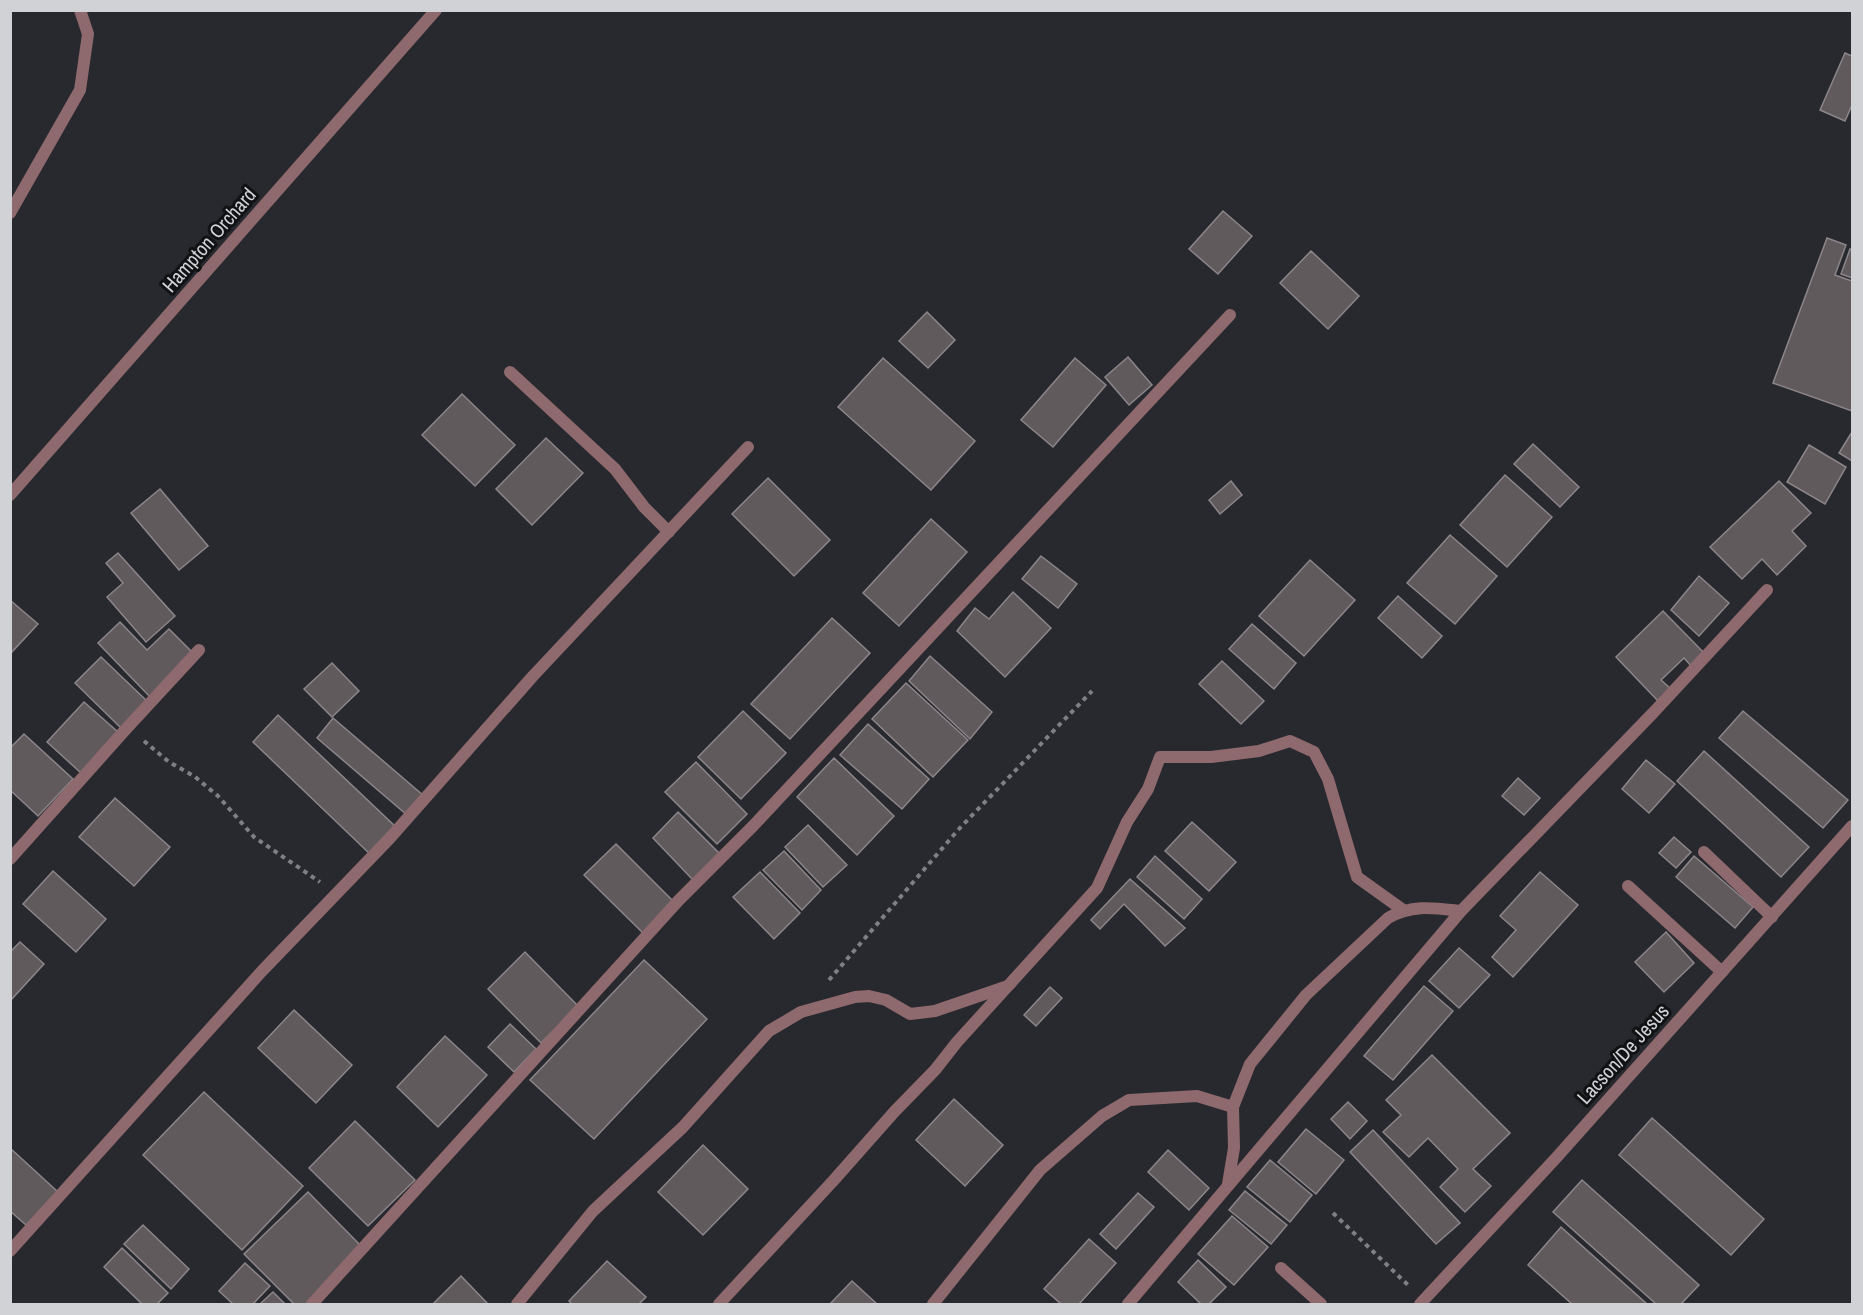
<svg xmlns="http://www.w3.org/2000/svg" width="1863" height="1315" font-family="'Archivo Narrow',sans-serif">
<rect width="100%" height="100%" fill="#27292e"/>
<g fill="#605a5d" stroke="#8c8589" stroke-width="1.5">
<polygon points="1845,53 1852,56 1852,105 1845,121 1820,110"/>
<polygon points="1223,211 1252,236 1218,274 1189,249"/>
<polygon points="1827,238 1846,245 1835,275 1852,281 1852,411 1773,383"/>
<polygon points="1850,249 1852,250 1852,278 1841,274"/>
<polygon points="1311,251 1359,296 1328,329 1280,283"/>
<polygon points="927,312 955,340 928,368 899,341"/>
<polygon points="1128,357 1152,385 1129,405 1105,377"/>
<polygon points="883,358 975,441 931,490 838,407"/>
<polygon points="1075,358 1106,385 1053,447 1021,420"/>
<polygon points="462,394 515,445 475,486 422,435"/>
<polygon points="1852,432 1852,461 1839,453"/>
<polygon points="546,438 583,473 532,525 496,489"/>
<polygon points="1533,444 1579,487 1560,507 1514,464"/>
<polygon points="1809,445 1846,467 1825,504 1787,482"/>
<polygon points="1505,475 1552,517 1507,567 1460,525"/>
<polygon points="768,478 830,540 794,576 732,514"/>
<polygon points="1231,481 1242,495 1220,514 1209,500"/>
<polygon points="1779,481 1811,513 1792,531 1806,546 1777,575 1762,559 1742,579 1710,547"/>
<polygon points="160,489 208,546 179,570 131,513"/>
<polygon points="931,519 967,552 899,626 863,593"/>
<polygon points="1450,535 1497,576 1455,624 1407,583"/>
<polygon points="118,553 175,616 146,642 107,597 123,583 106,563"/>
<polygon points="1041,556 1077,584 1058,608 1022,579"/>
<polygon points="1310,560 1355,600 1304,656 1259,616"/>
<polygon points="1699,576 1729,603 1699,636 1671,610"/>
<polygon points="1013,592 1051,628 1005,677 957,631 975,608 989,619"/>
<polygon points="1398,596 1442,636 1422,658 1378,618"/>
<polygon points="10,600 38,624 10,654"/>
<polygon points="1663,611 1705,654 1692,667 1684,658 1661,680 1671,689 1658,701 1616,657"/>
<polygon points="832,618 870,653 790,739 751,704"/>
<polygon points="120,622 147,650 169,629 194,654 151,698 98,643"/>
<polygon points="1252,624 1296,663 1274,689 1229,649"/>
<polygon points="930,656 992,712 970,739 909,681"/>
<polygon points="101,657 148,702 122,729 75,683"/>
<polygon points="1222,661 1264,701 1241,724 1199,684"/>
<polygon points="332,663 359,691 332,717 304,689"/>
<polygon points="906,683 968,740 933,777 872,719"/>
<polygon points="84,702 118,732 81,773 47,742"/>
<polygon points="743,711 786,753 741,799 698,757"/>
<polygon points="1743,711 1848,800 1823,828 1719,738"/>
<polygon points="278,715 397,828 371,855 253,742"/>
<polygon points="333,718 424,796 407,815 317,738"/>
<polygon points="868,724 929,779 902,809 840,755"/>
<polygon points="24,734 73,779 38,816 10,790 10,748"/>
<polygon points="1704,751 1809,847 1781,877 1677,781"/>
<polygon points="834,758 894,816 857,855 797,797"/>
<polygon points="1646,760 1675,784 1649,813 1622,789"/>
<polygon points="696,762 747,814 717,844 665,792"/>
<polygon points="1518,778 1540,798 1524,815 1502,796"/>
<polygon points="115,798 170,847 134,886 79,837"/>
<polygon points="678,812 720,854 693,880 653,838"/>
<polygon points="1192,822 1236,862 1209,891 1165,851"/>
<polygon points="808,825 847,865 823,887 785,847"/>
<polygon points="1674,837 1691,852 1676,868 1659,853"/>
<polygon points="616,844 675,903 644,934 584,875"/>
<polygon points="784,851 821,890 802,910 763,870"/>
<polygon points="1155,856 1202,899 1184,919 1137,877"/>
<polygon points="1694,856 1753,907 1735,928 1676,877"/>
<polygon points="53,871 106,919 76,952 23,904"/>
<polygon points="760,872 800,913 774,939 733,897"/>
<polygon points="1540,872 1578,905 1513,977 1492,957 1516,930 1500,916"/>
<polygon points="1130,879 1185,928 1165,946 1124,904 1100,929 1091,920"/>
<polygon points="1666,932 1694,963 1664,992 1635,962"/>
<polygon points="20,942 44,964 10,1001 10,952"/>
<polygon points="1459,948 1490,975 1459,1008 1429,981"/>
<polygon points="525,952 578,1006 541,1043 488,989"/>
<polygon points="644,960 707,1019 594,1139 530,1080"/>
<polygon points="1424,986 1453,1011 1393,1080 1364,1056"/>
<polygon points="1050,987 1062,998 1036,1026 1024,1015"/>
<polygon points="294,1010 352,1065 316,1103 258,1048"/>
<polygon points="510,1024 536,1049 514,1072 488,1047"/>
<polygon points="445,1036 487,1075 438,1127 397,1087"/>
<polygon points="1432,1055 1510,1133 1473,1169 1491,1186 1465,1212 1440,1187 1458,1169 1428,1138 1409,1157 1383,1132 1401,1115 1386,1100"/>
<polygon points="204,1092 303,1186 242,1250 143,1155"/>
<polygon points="954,1099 1003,1145 965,1186 916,1140"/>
<polygon points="1348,1102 1367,1121 1350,1139 1331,1119"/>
<polygon points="1652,1118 1764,1219 1731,1255 1619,1155"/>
<polygon points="355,1121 415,1180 368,1226 309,1168"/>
<polygon points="1306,1129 1344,1160 1316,1194 1278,1162"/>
<polygon points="1373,1130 1460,1223 1436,1244 1350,1152"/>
<polygon points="703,1145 748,1189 703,1235 658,1192"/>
<polygon points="10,1148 58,1192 26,1225 10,1211"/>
<polygon points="1168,1150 1209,1188 1189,1210 1148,1172"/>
<polygon points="1270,1160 1312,1195 1290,1222 1247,1187"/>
<polygon points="1582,1180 1699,1285 1681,1304 1656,1304 1553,1212"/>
<polygon points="1245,1191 1287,1225 1271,1244 1229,1210"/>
<polygon points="308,1192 363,1248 308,1304 294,1304 244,1254"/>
<polygon points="1138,1193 1154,1207 1116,1249 1100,1234"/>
<polygon points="1232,1216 1268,1247 1234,1285 1198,1254"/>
<polygon points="143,1225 189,1269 171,1289 124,1244"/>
<polygon points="1561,1227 1647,1304 1572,1304 1528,1265"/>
<polygon points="1089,1239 1116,1263 1079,1304 1061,1304 1044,1289"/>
<polygon points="122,1248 168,1293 157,1304 142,1304 104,1267"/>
<polygon points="1198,1260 1226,1287 1209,1304 1201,1304 1178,1282"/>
<polygon points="607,1261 646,1297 639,1304 572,1304 569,1301"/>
<polygon points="245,1263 270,1286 253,1304 233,1304 219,1291"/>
<polygon points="461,1276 488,1304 433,1304"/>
<polygon points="852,1281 877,1304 830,1304"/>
<polygon points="273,1292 285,1304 260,1304"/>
</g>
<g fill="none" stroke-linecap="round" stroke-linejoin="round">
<g stroke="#7e8084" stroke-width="4" stroke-dasharray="4.5 4.5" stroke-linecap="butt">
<polyline points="144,741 169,762 194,776 218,796 254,837 320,882"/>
<polyline points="829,980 958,830 1092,691"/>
<polyline points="1333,1213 1408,1285"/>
</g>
<g stroke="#8e696d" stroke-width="12">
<polyline points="10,213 80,90 88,34 80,10"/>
<polyline points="1704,852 1772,917"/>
<polyline points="1628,886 1722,972"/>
</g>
<g stroke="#8e696d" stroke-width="12">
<polyline points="510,372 615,469 644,507 669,532"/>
<polyline points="10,495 436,10"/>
<polyline points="10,859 126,729 199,650"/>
<path d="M1228,1184L1234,1148L1233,1107L1250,1064L1306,995L1388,918C1413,904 1434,908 1461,911"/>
<polyline points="10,1251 262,971 390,838 533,676 748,447"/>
<polyline points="1281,1268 1321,1304"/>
<polyline points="312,1304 679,900 753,826 1230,315"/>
<polyline points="517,1304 593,1211 683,1127 769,1031 801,1012 855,997 869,996 886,1000 910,1014 935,1011 1008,986 1097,888 1127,822 1148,789 1160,757 1211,757 1259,751 1290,741 1314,752 1328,779 1357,877 1403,910"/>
<polyline points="719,1304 833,1181 895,1111 935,1070 957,1042 1007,987"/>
<polyline points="933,1304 1040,1170 1102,1116 1129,1100 1197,1096 1233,1107"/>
<polyline points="1128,1304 1461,911 1653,713 1767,590"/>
<polyline points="1420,1304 1556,1158 1852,826"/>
</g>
</g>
<g text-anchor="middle" stroke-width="6" stroke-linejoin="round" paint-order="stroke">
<g font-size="20" fill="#d1d2d6" stroke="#111214">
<text transform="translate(209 240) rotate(-49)" y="7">Hampton Orchard</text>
<text transform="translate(1623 1054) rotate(-48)" y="7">Lacson/De Jesus</text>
</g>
</g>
<rect width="1863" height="1315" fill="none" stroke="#d1d2d6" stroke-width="24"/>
</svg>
